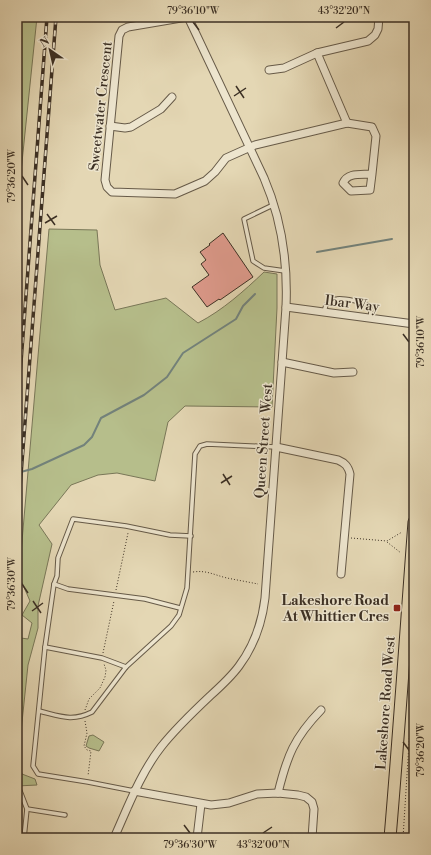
<svg xmlns="http://www.w3.org/2000/svg" width="431" height="855" font-family="'Libre Bodoni',serif">
<rect width="100%" height="100%" fill="#e4d7b4"/>
<filter id="stains"><feTurbulence type="fractalNoise" baseFrequency=".005" numOctaves="4"/><feColorMatrix values="0 0 0 0 .2 0 0 0 0 .09 0 0 0 0 .02 0 0 0 .5 -.17"/></filter>
<radialGradient id="worn" r=".72"><stop offset=".6" stop-color="#630" stop-opacity="0"/><stop offset="1" stop-color="#630" stop-opacity=".3"/></radialGradient>
<g fill="#b6be8b" stroke="#797758">
<polygon points="17,17 37,17 19,191 17,191"/>
<path d="M49,229L97,230L100,265L115,310L166,298L198,323C223,310 244,291 264,272L277,274V308L272,407L185,406L168,422L155,481L117,473L98,475L71,485L39,525L52,544L38,606V628L28,665L18,760L22,774L35,779L37,785L17,786V664L20,654L17,643L21,638L28,639L32,623L22,615L30,601L19,576Z"/>
<polygon points="93,735 104,742 99,751 89,748 86,746 89,736"/>
</g>
<g fill="none" stroke-linecap="round" stroke-linejoin="round">
<g stroke="#73827b" stroke-width="2">
<polyline points="317,252 392,239"/>
<polyline points="17,473 32,469 84,445 92,437 101,418 144,395 167,377 183,353 236,319 243,306 255,294"/>
</g>
</g>
<polygon fill="#df9b8d" stroke="#3c3024" points="223,233 253,277 220,300 219,299 207,307 192,287 209,275 201,264 206,260 200,252 210,245 209,244"/>
<g fill="none" stroke-linecap="round" stroke-linejoin="round">
<defs>
<g id="lane">
<polyline points="273,205 244,219 253,261 264,268 285,271"/>
<path d="M324,312L326,305C329,302 333,299 337,299C342,298 366,302 369,306C372,309 371,314 370,318"/>
<polyline points="54,584 68,589 145,599 180,608"/>
<polyline points="45,647 102,658 126,667"/>
<path d="M39,711C60,716 72,722 92,712L126,667L171,626L179,615L187,588L195,454L200,446L207,444L276,447"/>
<polyline points="20,791 27,809 24,838"/>
<polyline points="134,791 88,782 38,774 33,766 45,647 54,584 57,576 58,558 73,519 126,526 170,535 191,536"/>
<polyline points="27,809 65,815"/>
</g>
<g id="street">
<path d="M187,17L128,27L122,30L119,36L105,180L107,187L112,192L175,194L205,181L215,172L226,158L255,145L347,123L372,127L376,136L372,174C361,175 348,172 343,183L351,191L370,190L372,174"/>
<polyline points="317,53 347,123"/>
<polyline points="269,70 284,68 317,53 368,41 375,35 378,29 379,17"/>
<polyline points="110,126 125,128 131,127 161,109 172,97"/>
<polyline points="286,307 414,324"/>
<polyline points="282,362 334,373 353,372"/>
<path d="M276,447L338,460C345,463 348,466 350,474L341,574"/>
<polyline points="134,791 211,805 229,803 257,794 278,793 298,795 306,797 312,802 314,809 312,838"/>
<path d="M278,793C287,756 294,738 321,710"/>
<path d="M114,838C128,807 140,774 161,747C176,728 193,712 210,696C220,687 231,677 239,666C254,646 262,623 265,598L286,307C288,261 282,220 264,178L188,17"/>
<polyline points="197,838 201,804"/>
</g>
<path id="primary" d="M390,838C399,733 406,628 414,522"/>
</defs>
<use href="#lane" stroke="#665a48" stroke-width="5.5"/>
<use href="#street" stroke="#665a48" stroke-width="9"/>
<use href="#primary" stroke="#3c3024" stroke-width="13"/>
<g stroke="#3c3024" stroke-width="1" stroke-dasharray="1 2" stroke-linecap="butt">
<polyline points="351,538 387,541 402,532"/>
<polyline points="387,542 401,553"/>
<path d="M193,572C207,570 214,575 227,578C237,580 248,582 258,584"/>
<polyline points="116,590 128,533"/>
<polyline points="103,653 114,601"/>
<polyline points="85,710 89,699 100,688 105,677 106,670 104,664"/>
<polyline points="85,721 87,733 84,746 87,750 91,751 88,776"/>
<polyline points="403,838 414,664"/>
</g>
<use href="#lane" stroke="#ede5ce" stroke-width="3.5"/>
<use href="#street" stroke="#ede5ce" stroke-width="7"/>
<use href="#primary" stroke="#e4d7b4" stroke-width="11"/>
<defs>
<g id="rail">
<polyline points="17,415 47,17"/>
<polyline points="17,527 56,17"/>
</g>
</defs>
<use href="#rail" stroke="#3c3024" stroke-width="3.5"/>
<use href="#rail" stroke="#ede5ce" stroke-width="2" stroke-dasharray="6" stroke-linecap="butt"/>
</g>
<path fill="none" stroke="#3c3024" stroke-width="1.5" d="M193,22L199,30M336,28L344,22M236,86L244,98M234,96L246,88M22,176L28,185M47,214L55,225M45,223L57,216M403,334L409,342M223,474L230,485M221,483L232,476M22,584L28,593M33,601L41,613M32,611L43,603M403,742L409,750M184,825L190,833M263,833L272,827"/>
<rect fill="#8f2418" stroke="#ede5ce" stroke-width="1.5" x="393" y="604" width="8" height="8" rx="2"/>
<g text-anchor="middle" stroke-width="3" stroke-linejoin="round" paint-order="stroke">
<g font-size="14" fill="#3c3024" stroke="#ede5ce">
<text transform="translate(100 106) rotate(-84)" y="5">Sweetwater Crescent</text>
<text transform="translate(352 303) rotate(7)" y="5">Ibar Way</text>
<text transform="translate(263 441) rotate(-86)" y="5">Queen Street West</text>
<text transform="translate(385 703) rotate(-86)" y="5">Lakeshore Road West</text>
</g>
<g font-size="14" font-weight="bold" fill="#3c3024" stroke="#ede5ce" text-anchor="end">
<text x="389" y="605">Lakeshore Road<tspan x="389" dy="16">At Whittier Cres</tspan></text>
</g>
</g>
<rect width="431" height="855" fill="none" stroke="#e4d7b4" stroke-width="44"/>
<g transform="translate(50 50) rotate(326)" stroke="#ede5ce" stroke-width="3" paint-order="stroke">
<path d="M0-3L7 15L0 10L-7 15Z" fill="#3c3024"/>
<text y="-6" font-size="11" font-weight="bold" text-anchor="middle" fill="#3c3024">N</text>
</g>
<rect x="22" y="22" width="387" height="811" fill="none" stroke="#3c3024" stroke-width="1.5"/>
<g font-size="10" text-anchor="middle" fill="#3c3024">
<text x="193" y="14">79°36'10"W</text>
<text x="344" y="14">43°32'20"N</text>
<text transform="translate(11 176) rotate(-90)" y="4">79°36'20"W</text>
<text transform="translate(420 342) rotate(-90)" y="4">79°36'10"W</text>
<text transform="translate(11 584) rotate(-90)" y="4">79°36'30"W</text>
<text transform="translate(420 750) rotate(-90)" y="4">79°36'20"W</text>
<text x="190" y="848">79°36'30"W</text>
<text x="263" y="848">43°32'00"N</text>
</g>
<rect width="100%" height="100%" filter="url(#stains)"/>
<rect width="100%" height="100%" fill="url(#worn)"/>
</svg>
